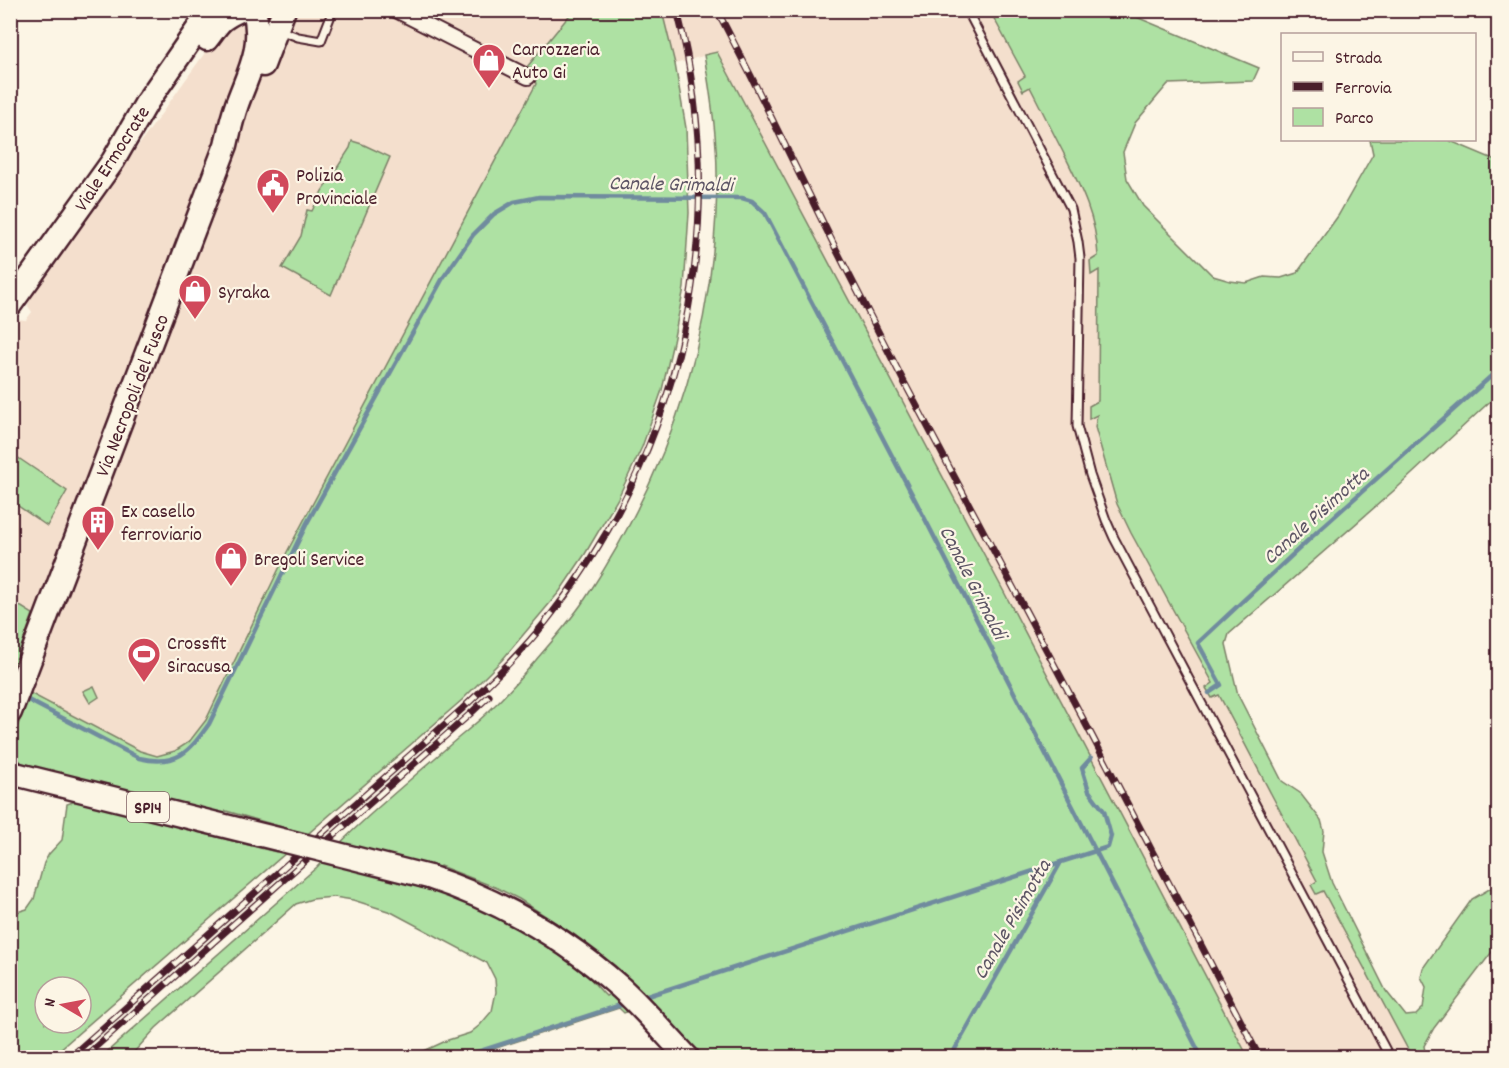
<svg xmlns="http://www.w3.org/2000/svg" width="1509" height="1068" font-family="Dekko,sans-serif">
<rect width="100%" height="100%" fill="#fcf5e5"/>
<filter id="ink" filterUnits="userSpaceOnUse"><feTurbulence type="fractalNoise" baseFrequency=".0167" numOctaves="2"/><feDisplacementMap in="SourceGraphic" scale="12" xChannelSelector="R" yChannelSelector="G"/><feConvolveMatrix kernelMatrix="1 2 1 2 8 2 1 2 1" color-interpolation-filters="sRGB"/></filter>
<g filter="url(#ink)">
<g fill="#f4dfcd">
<polygon points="204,11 573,11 527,67 532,69 536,84 287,552 206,720 189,742 175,751 157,756 140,751 30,693 55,625 11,601 11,326 15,319 26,320 32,312 28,306 29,299 224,26"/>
<polygon points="662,11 990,11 1025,77 1018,82 1030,87 1079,183 1089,207 1097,238 1098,257 1090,261 1091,274 1099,269 1098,401 1089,418 1097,414 1131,533 1214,683 1206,687 1219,695 1318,881 1311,885 1316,894 1323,891 1412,1057 1248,1057 1004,592 717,52 675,64"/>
</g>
<g fill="#aee1a3" stroke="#7c8067" stroke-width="1.5" fill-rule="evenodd">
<path d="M573,11H662L675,64L686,128L689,213L684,288L673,342L662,390L642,447L617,500L585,554L560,591L502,660L462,700L51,1057H11L10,914L27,909L34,899L44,863L49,854L62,840L67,804L76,801L276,852L296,831L226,811L224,817L40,770L22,763L12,753V741L30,693L140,751L157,756L175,751L189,742L206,720L287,552L536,84L532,69L527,67ZM45,987H81V1023H45Z"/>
<path d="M990,11H1122L1259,68L1253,81L1168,84L1135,123L1123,152L1127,179L1143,206L1213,276L1230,281L1246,283L1264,277L1281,278L1297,273L1338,216L1373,154L1370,140H1448L1498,161V394L1398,487L1229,634L1226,644L1238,695L1282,781L1300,793L1321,820L1324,831L1322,852L1332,883L1386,991L1406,1016L1416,1015L1423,1008L1426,987L1421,977L1423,968L1472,899L1498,884V944L1434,1028L1424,1046L1426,1057H1412L1323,891L1316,894L1311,885L1317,881L1219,695L1212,698L1206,688L1213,683L1131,533L1117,504L1095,427L1097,415L1089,419V406L1098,401L1099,270L1091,275L1090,261L1098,256C1096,216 1080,186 1062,150C1051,129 1041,108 1030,87L1023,91L1018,81L1025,76Z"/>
<path d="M717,52L1004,592L1248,1057H703L656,1008L653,1002L624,1013L619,1008L469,1057H411L448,1040L470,1033L480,1025L492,1011L496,992L495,979L487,963L391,912L353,900L334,897L312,899L296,904L156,1028L135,1051L131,1057L100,1058L317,867C358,822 406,784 451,744C465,732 481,720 494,706C509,692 522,676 536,660C554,639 574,617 589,593C672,466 717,325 717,174C717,134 711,95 704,55ZM440,866L497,888L519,899L575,935L632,983L606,996C597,987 589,976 580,968C537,932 473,901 418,887Z"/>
<polygon points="352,141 362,144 390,157 331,295 282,268 301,236 307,210 312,211 322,191 350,148"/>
<polygon points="11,453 67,491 47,526 11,501"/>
<polygon points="15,603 33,614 11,676 11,611"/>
<polygon points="94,686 99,697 90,703 83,691"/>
</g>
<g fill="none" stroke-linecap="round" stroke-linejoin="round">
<g stroke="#708b9e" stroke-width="4.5">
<polyline points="1209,693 1221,685 1198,643 1318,531 1498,370"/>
<path d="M28,700L139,758C177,767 189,752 209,724L307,523L443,278L473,235L494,214L514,202L539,197L742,198L752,201L765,213L924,517L1202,1058"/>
<polyline points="641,998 1061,862"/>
<polyline points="459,1058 627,1003"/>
<polyline points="950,1058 1061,862 1108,847 1111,836 1104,811 1089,791 1082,768 1091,758"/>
</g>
<defs>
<g id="lane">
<polyline points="967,10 1071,209 1078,242 1080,258 1077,426 1090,475 1106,520 1114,538 1390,1058"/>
<polyline points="279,30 298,37 321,41 333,10"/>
</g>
<polyline id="street" points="396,10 528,77"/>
<g id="primary">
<path d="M207,39C219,23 221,18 240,10"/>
<polyline points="263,65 284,10"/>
<polyline points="10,305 113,161 147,102 211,10"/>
<path d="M10,712L226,145C229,132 232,118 237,104C249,71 264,47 254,10"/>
<polyline points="10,770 15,774 286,841"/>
<path d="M429,877C501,901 564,937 621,988C645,1010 666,1035 688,1058"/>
</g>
</defs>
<use href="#lane" stroke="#4a1f2b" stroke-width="11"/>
<use href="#street" stroke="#4a1f2b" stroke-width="18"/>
<use href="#primary" stroke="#4a1f2b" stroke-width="27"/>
<use href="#lane" stroke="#fcf5e5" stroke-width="7"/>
<use href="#street" stroke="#fcf5e5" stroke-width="14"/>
<use href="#primary" stroke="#fcf5e5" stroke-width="22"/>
<defs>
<g id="rail">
<polyline points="717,10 751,76 836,249 903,380 1090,732 1260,1058"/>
<path d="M69,1058L462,709C492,681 522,652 547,620C684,447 732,224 677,10"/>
<polyline points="83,1058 470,714 489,696"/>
</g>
</defs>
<use href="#rail" stroke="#4a1f2b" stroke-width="7"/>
<use href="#rail" stroke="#fcf5e5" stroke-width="4.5" stroke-dasharray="14" stroke-linecap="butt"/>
<defs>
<polyline id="primary-bridge" points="286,841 429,877"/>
</defs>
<use href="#primary-bridge" stroke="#4a1f2b" stroke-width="27" stroke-linecap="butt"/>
<use href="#primary-bridge" stroke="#fcf5e5" stroke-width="22"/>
</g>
</g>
<defs>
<symbol id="shop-pin" viewBox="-11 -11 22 30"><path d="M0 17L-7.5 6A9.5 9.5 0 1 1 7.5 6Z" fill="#d1495b" stroke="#fcf5e5"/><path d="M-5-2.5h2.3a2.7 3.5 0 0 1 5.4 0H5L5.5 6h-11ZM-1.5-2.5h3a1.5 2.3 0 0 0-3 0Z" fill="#fff"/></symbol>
<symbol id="civic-pin" viewBox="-11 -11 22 30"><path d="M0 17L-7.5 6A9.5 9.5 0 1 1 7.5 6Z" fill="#d1495b" stroke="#fcf5e5"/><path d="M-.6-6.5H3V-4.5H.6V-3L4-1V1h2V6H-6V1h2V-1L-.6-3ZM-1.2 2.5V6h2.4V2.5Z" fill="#fff"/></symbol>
<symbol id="building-pin" viewBox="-11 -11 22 30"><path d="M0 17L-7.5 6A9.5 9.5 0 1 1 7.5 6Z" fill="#d1495b" stroke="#fcf5e5"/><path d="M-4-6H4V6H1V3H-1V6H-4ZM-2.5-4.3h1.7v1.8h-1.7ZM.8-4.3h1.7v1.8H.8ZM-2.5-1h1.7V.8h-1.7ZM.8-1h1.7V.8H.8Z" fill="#fff"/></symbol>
<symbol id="stadium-pin" viewBox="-11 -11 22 30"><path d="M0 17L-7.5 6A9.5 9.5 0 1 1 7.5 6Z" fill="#d1495b" stroke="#fcf5e5"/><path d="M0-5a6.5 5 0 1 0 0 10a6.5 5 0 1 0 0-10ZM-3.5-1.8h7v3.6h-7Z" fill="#fff"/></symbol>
</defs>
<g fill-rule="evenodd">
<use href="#shop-pin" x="470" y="41" width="38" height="52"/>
<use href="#civic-pin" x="254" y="166" width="38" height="52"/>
<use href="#shop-pin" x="176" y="272" width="38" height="52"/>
<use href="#building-pin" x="79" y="503" width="38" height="52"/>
<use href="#shop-pin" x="212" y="539" width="38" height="52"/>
<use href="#stadium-pin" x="125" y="635" width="38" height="52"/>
</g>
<g text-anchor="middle" stroke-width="4.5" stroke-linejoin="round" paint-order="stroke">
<rect fill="#fcf5e5" stroke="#7f5f63" stroke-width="1.5" x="127" y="792" width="42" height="30" rx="4.5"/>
<g font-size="18" font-weight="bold" fill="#4a1f2b">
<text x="148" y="813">SP14</text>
</g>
<g font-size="20" fill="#4a1f2b" stroke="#fcf5e5" text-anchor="start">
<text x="512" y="55">Carrozzeria<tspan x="512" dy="23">Auto Gi</tspan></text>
<text x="296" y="181">Polizia<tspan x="296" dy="23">Provinciale</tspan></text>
<text x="218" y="298">Syraka</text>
<text x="121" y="517">Ex casello<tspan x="121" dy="23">ferroviario</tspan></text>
<text x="254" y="565">Bregoli Service</text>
<text x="167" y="649">Crossfit<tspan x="167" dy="23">Siracusa</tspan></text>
</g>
<g font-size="20" fill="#4a1f2b" stroke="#fcf5e5">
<text transform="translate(111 158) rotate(-57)" y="7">Viale Ermocrate</text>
<text transform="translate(131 395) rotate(-69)" y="7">Via Necropoli del Fusco</text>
</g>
<g font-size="21" font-style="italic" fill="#5d5565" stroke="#fcf5e5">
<text transform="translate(671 183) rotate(1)" y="7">Canale Grimaldi</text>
<text transform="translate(1315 515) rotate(-42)" y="7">Canale Pisimotta</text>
<text transform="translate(974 582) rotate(63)" y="7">Canale Grimaldi</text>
<text transform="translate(1011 919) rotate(-60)" y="7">Canale Pisimotta</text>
</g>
</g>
<rect width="1509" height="1068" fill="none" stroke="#fcf5e5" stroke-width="36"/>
<rect x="18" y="18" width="1473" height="1032" fill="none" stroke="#4a1f2b" stroke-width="2" filter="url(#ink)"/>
<rect x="1281" y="33" width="195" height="108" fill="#fcf5e5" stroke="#b59f9b" stroke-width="1.5"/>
<rect x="1293" y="52" width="30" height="9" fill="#fcf5e5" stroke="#b59f9b" stroke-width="1.5"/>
<text x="1335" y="63" font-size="18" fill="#4a1f2b">Strada</text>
<rect x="1293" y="82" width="30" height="9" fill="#4a1f2b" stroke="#b59f9b" stroke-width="1.5"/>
<text x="1335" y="93" font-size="18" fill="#4a1f2b">Ferrovia</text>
<rect x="1293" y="108" width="30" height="18" fill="#aee1a3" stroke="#b59f9b" stroke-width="1.5"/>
<text x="1335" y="123" font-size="18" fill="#4a1f2b">Parco</text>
<g transform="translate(63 1005) rotate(280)"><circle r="28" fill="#fcf5e5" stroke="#b59f9b" stroke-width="1.5"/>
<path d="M0-4.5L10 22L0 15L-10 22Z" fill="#d1495b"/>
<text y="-9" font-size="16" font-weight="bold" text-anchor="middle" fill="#4a1f2b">N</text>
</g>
</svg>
